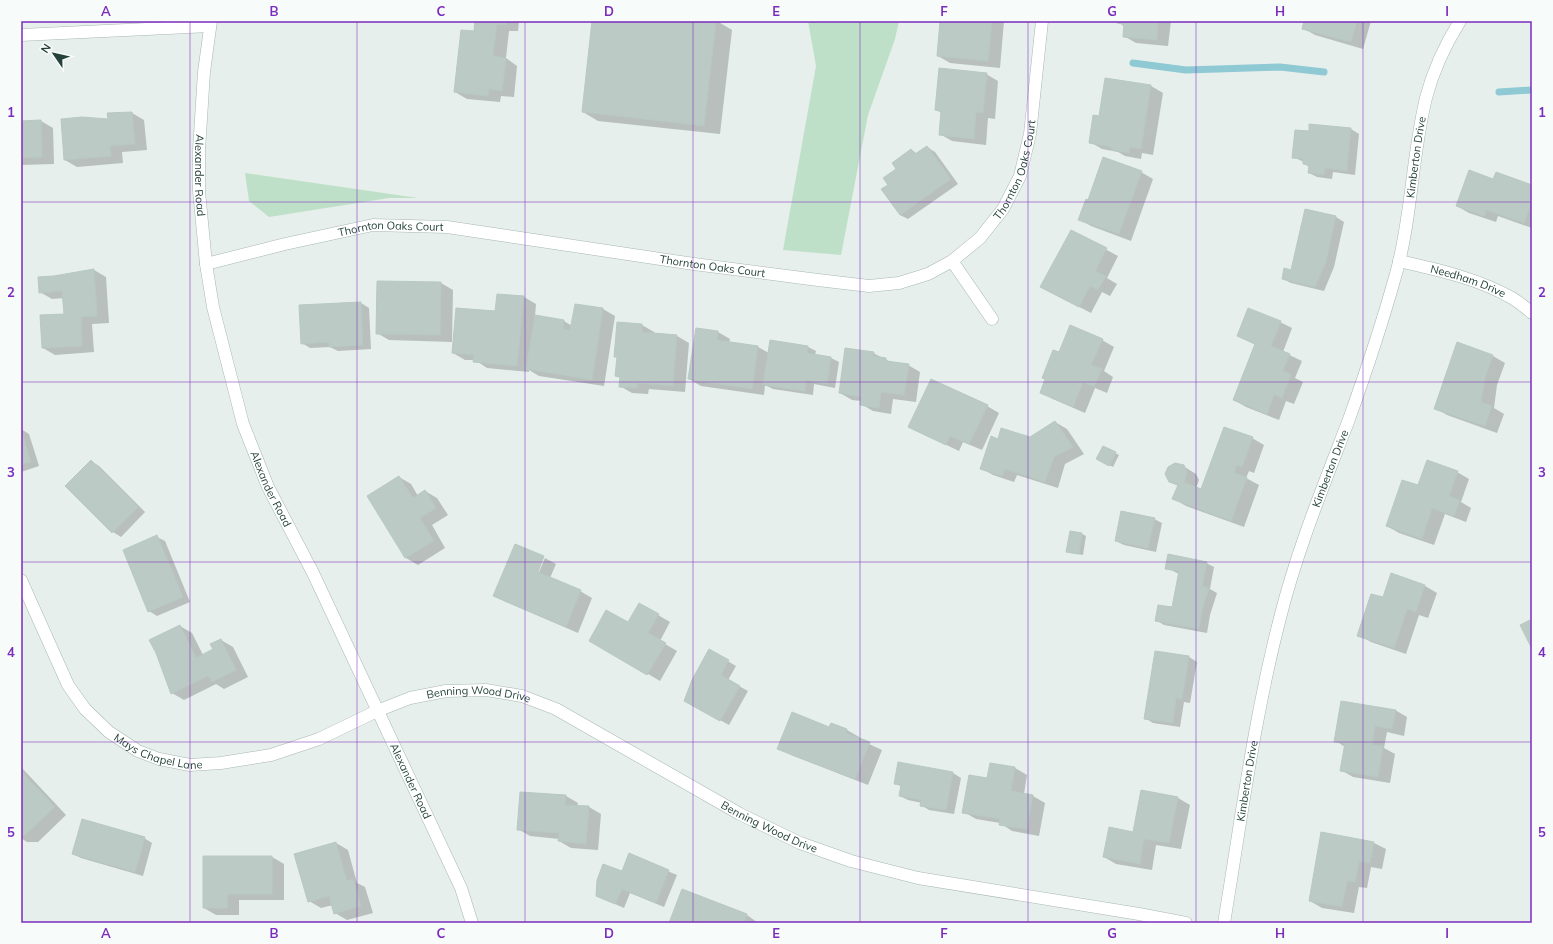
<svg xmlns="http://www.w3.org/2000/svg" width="1553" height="944" font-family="Mulish,sans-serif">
<rect width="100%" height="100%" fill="#e6efeb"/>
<g fill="#bfe0c8">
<polygon points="808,21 899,21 895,39 868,115 841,255 783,250 816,66"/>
<polygon points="245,173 418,198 389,198 269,217 249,201"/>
</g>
<g fill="#0003">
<polygon points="476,21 519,21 518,31 509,31 506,58 517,66 514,97 501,96 500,102 467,99 455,92 475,32"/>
<polygon points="593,21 717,21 732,30 720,134 598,121 583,112"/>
<polygon points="941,21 1004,21 1000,68 950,63 938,56"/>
<polygon points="1118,21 1171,21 1168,46 1136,43 1124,36 1125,27 1118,22"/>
<polygon points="1305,21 1371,21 1363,49 1315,35 1303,28"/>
<polygon points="986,74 998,81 995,119 988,118 986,145 952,141 940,134 942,113 936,110"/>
<polygon points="1106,79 1151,86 1163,93 1153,155 1142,153 1141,159 1125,156 1118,152 1102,149 1090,142 1100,117"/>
<polygon points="132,113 144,120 147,150 122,152 123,163 77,167 65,160 109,120 109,114"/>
<polygon points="41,121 53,128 54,164 21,165 21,122"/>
<polygon points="1351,129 1359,134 1355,175 1333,172 1332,179 1317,177 1309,173 1310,167 1304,164 1304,162 1293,157 1309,132"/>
<polygon points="927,147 935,152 958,184 908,219 900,215 889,185 912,150 917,154"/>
<polygon points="1141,172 1153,179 1131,241 1091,226 1079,219"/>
<polygon points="1494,181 1532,186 1532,228 1498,216 1496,222 1469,213 1457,206"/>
<polygon points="1306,210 1336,217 1344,222 1334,267 1324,291 1291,283 1283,279 1292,271"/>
<polygon points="1071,231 1118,256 1107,278 1117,284 1110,296 1102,292 1091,313 1054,294"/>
<polygon points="94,270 106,277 109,323 92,324 94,352 55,355 43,348 65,315 64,298 52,299 40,292 54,277"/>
<polygon points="441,283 453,290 452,342 389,340 377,333"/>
<polygon points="524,297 536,304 535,316 564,321 572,326 576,305 603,309 615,316 604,386 539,376 529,370 529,372 487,368 475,360 465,360 453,353 496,312"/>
<polygon points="361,303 369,308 371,349 338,351 330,347 310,348 302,343"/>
<polygon points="1280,322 1292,328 1283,352 1302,361 1295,378 1303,382 1294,404 1286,401 1279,420 1246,407 1234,400 1256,345 1238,336"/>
<polygon points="642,325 654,332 654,334 677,336 689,343 685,392 649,389 648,394 632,393 620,386 621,378 616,376 618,357 615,356"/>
<polygon points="718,332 730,339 729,343 758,347 769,353 771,341 808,347 816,351 815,355 831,358 839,362 835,388 814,384 813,395 773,389 765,385 764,395 701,386 689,379"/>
<polygon points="1102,340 1114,347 1104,371 1113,377 1107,393 1095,388 1085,413 1053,399 1041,392 1059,354"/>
<polygon points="873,353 893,363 908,365 920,372 916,402 893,399 891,414 873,411 861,404 861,401 852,400 840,393"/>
<polygon points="1493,356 1505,363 1497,385 1494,408 1504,414 1497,433 1447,415 1435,408"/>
<polygon points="987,406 999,413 982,450 963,442 959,451 909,427"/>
<polygon points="1055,422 1067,429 1084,454 1065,464 1058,488 1017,475 1014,482 993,475 981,468 998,440 1030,438"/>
<polygon points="21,429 29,434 39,466 21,472"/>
<polygon points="1252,438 1264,445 1254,473 1249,471 1246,478 1259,485 1244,527 1186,506 1174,499 1178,486 1170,481 1183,466 1196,474 1199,480 1196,488 1202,490"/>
<polygon points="1115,453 1119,455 1113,467 1101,461"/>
<polygon points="91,461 99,466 145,512 121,537 113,532"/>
<polygon points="1457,472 1469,479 1461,502 1471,508 1466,522 1445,514 1434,545 1399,533 1387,526 1419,486"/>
<polygon points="399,477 411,484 418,496 425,491 437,498 448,515 432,525 445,548 418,565 406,558 368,497"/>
<polygon points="1154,519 1162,523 1156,552 1124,545 1116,541"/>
<polygon points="1070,532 1082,534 1086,536 1083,555 1071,553 1067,551"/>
<polygon points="157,537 165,541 190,602 157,616 149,611"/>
<polygon points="545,558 556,564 550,578 580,591 592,598 578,633 506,602 494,595 535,576 537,577"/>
<polygon points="1206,563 1214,567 1210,589 1217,593 1210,615 1207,633 1164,625 1156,620 1173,609 1179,574 1167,568"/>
<polygon points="1391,575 1425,586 1437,593 1428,618 1419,615 1406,654 1371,642 1359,635 1383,599"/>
<polygon points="639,604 670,622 660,641 677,651 660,681 590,640 628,623"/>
<polygon points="180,626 192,633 203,655 214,650 221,640 233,647 248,677 224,689 216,684 184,700 172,693"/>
<polygon points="709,650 736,666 728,680 748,691 729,725 686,701"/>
<polygon points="1189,657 1197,662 1190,703 1184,702 1180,727 1153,723 1145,718"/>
<polygon points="1395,710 1407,717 1404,736 1387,732 1384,748 1395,754 1390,783 1353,777 1341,770 1345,747 1336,741"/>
<polygon points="832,724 847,730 859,737 858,739 882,750 868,785 791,755 779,748 830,729"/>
<polygon points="899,763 953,773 961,778 954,814 929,810 921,805 922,803 908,800 900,796 902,787 895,783"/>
<polygon points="991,764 1015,768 1027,775 1024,794 1033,796 1045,803 1039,836 1012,831 1000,823 976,819 964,812 988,780"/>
<polygon points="21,767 66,815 38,842 27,842 21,838"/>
<polygon points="566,796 578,803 577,807 589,807 601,814 598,850 571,848 559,841 559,839 530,836 518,829"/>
<polygon points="1178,798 1190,805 1181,849 1156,845 1152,870 1116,864 1104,857"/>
<polygon points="144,838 152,843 143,876 81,858 73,854"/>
<polygon points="336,843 348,850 357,883 365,887 373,913 347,920 335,913 333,905 321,908 309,901"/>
<polygon points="1374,843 1386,849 1382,869 1371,867 1367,888 1359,887 1354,913 1322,908 1310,901"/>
<polygon points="629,855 677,875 664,907 630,893 624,908 597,896 622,872"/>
<polygon points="272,857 284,864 284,900 239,900 239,915 216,915 204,908"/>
<polygon points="683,890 747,915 758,923 670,923"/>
</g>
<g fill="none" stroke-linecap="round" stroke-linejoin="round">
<g stroke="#8ec9d4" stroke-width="7">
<polyline points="1133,63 1186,70 1280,67 1324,72"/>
<polyline points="1499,92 1532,90"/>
</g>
</g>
<g fill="#bbcac4" stroke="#b8c9c2">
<polygon points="475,21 506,21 506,25 497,24 493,56 506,58 502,91 489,89 488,96 454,92 461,30 474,31"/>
<polygon points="592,21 716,21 704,126 582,112"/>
<polygon points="940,21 992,21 988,61 937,56"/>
<polygon points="1117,21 1158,21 1157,40 1123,37 1124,24 1117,23"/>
<polygon points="1304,21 1357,21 1351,42 1302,29"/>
<polygon points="939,68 987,73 983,113 976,112 974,139 939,135 941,111 935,110"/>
<polygon points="1105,78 1151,85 1141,149 1130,147 1129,153 1112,150 1111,147 1089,143 1093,115 1099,116"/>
<polygon points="132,112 135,144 110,146 111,156 64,160 61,119 82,117 108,119 107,113"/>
<polygon points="41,120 42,157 21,158 21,121"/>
<polygon points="1309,124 1351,128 1347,171 1325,168 1324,175 1308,173 1309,165 1303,164 1303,159 1292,158 1295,130 1309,131"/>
<polygon points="927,146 951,179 900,215 881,189 888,185 883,178 896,169 892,163 911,149 915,154"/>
<polygon points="1103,157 1142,171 1119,234 1078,220 1086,199 1088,200"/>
<polygon points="1469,170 1493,179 1496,172 1532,185 1532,202 1524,223 1486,210 1484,216 1456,206"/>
<polygon points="1305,209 1336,216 1326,262 1315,287 1282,279 1284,268 1291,270"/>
<polygon points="1071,230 1107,248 1095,271 1106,276 1098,290 1090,286 1079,307 1040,287"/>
<polygon points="94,269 97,316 81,317 82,346 42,348 40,315 64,314 62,291 39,293 38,277 54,276"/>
<polygon points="377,281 441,282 440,335 376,334"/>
<polygon points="497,294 524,296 517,366 473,362 474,355 452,353 456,308 495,311"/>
<polygon points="361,302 363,345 329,347 329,342 301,344 299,305"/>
<polygon points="575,304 603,308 592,380 526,369 535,315 564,320 563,329 570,330"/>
<polygon points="1248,308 1281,321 1271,346 1290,354 1283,371 1291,375 1282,398 1274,394 1267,414 1233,400 1255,344 1237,336"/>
<polygon points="617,322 642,324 642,332 677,335 673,386 637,383 637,388 619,387 620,377 615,376 617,357 614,357"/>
<polygon points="1070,325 1103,339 1091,365 1102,369 1094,387 1083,382 1073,407 1040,393 1045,379 1042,378 1053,350 1059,352"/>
<polygon points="696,328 718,331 717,340 758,346 752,389 688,379"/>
<polygon points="770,340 808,346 807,353 831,357 827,384 806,380 805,391 763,385"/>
<polygon points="1457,342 1493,355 1485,378 1481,402 1492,406 1485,426 1434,409"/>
<polygon points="845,348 874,352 873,356 886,358 886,361 909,364 904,395 881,392 879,408 860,405 861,397 839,393"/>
<polygon points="931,379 988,405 969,444 950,436 946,445 908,427"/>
<polygon points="1055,421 1073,447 1054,457 1045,482 1005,469 1002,476 980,469 991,436 998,439 1001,428 1030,437"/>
<polygon points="1224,427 1253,437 1242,467 1237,465 1234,473 1247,477 1231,521 1172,499 1178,485 1169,482 1165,474 1168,467 1175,463 1184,465 1187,473 1184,482 1201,489"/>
<polygon points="21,429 31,462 21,465"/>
<polygon points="1103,446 1116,452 1109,466 1096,459"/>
<polygon points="91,460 138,507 112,533 65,486"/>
<polygon points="1427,460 1458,471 1449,496 1460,500 1454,516 1432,508 1422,539 1386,526 1402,480 1418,485"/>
<polygon points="399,476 413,498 425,490 436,508 420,518 434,541 405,558 367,496"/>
<polygon points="1121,511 1155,518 1148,548 1115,541"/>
<polygon points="1070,531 1082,533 1079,554 1066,552"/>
<polygon points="157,535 183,597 148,612 123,550"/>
<polygon points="515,544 544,556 538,572 581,590 566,627 493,596"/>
<polygon points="1168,554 1207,562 1202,586 1209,588 1202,610 1199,629 1155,621 1158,605 1172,607 1179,571 1165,569"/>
<polygon points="1391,573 1425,585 1416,612 1407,609 1394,648 1357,636 1371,594 1383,597"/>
<polygon points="639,603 659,614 648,633 666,643 647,675 589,641 606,610 628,622"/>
<polygon points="1532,619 1532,649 1520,625"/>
<polygon points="180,625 196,658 213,649 210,644 221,639 236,670 212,682 208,676 171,694 156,653 149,640"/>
<polygon points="709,649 729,660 721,675 740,686 720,721 684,701 692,680"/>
<polygon points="1155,651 1189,656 1182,699 1176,698 1173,723 1144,719"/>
<polygon points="1341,701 1396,710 1392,729 1375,726 1372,745 1383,746 1378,777 1340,771 1345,743 1334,742"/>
<polygon points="792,712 829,727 831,723 847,729 846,733 870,742 855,779 777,749"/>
<polygon points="898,762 953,772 946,810 920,806 921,800 899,796 901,785 894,784"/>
<polygon points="990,763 1015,767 1011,791 1033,795 1027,829 999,825 1000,819 962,813 969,775 987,778"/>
<polygon points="21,771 55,807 25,835 21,836"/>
<polygon points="1141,790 1178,797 1169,843 1144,839 1140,864 1103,857 1109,827 1133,832"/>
<polygon points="520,792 566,795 565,805 589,806 586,844 558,841 559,833 517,830"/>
<polygon points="82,819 145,837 135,872 72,854"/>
<polygon points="1321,832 1374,842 1370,863 1359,861 1355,882 1347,881 1342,907 1309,901"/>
<polygon points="336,842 347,881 353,879 361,906 334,914 329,896 308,902 294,854"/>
<polygon points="629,853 669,870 656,903 622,889 615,904 596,896 597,880 603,864 622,871"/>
<polygon points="203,856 272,856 272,894 228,894 227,908 203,908"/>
<polygon points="682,889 747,914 744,923 669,923"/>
</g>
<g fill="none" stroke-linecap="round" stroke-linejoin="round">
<defs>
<g id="minor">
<polyline points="21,35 210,26"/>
<polyline points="952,261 992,319"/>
<path id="s1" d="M1399,261C1438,270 1477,278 1512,298C1519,302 1526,308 1532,313"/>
<path id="s2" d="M206,264L285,244L373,225L447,227L694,264L818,280L869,286L899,283L928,274L952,261L980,238L1003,209L1020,176L1030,134L1042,21"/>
<path id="s3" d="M21,580L68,685L85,709L109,732L138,751L159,759L190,765L221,763L271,755L319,739L377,711L410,698L446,691L486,690L522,696L556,709L740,814L800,843L851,861L918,878L1139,914L1186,923"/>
<path id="s4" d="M1224,923C1241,821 1254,718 1280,618C1297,550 1323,487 1348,422C1366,372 1383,321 1397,270C1412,214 1412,155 1426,98C1433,71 1445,45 1460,21"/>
</g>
<g id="tertiary">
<path id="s5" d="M211,21L204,72L199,150V191L206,264L213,307L243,424L268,487L313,573L461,888L472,923"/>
</g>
</defs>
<use href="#minor" stroke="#a8b8b2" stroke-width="13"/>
<use href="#tertiary" stroke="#a8b8b2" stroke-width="13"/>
<use href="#minor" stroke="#fff" stroke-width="12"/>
<use href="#tertiary" stroke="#fff" stroke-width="12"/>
</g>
<path fill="none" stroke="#7b2cbf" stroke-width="1" stroke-opacity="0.55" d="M190,21V923M357,21V923M525,21V923M693,21V923M860,21V923M1028,21V923M1196,21V923M1363,21V923M21,202H1532M21,382H1532M21,562H1532M21,742H1532"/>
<g text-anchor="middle" stroke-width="3" stroke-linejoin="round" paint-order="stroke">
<g font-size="11" fill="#24423a" stroke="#f7fbf9">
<text dy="4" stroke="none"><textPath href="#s4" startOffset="792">Kimberton Drive</textPath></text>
<text dy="4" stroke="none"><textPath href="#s2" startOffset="874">Thornton Oaks Court</textPath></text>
<text dy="4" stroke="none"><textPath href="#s5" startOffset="155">Alexander Road</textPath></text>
<text dy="4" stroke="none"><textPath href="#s2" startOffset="189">Thornton Oaks Court</textPath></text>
<text dy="4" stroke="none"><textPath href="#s2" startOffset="514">Thornton Oaks Court</textPath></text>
<text dy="4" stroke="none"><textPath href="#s1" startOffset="72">Needham Drive</textPath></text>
<text dy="4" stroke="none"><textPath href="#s4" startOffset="468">Kimberton Drive</textPath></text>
<text dy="4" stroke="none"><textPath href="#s5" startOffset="479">Alexander Road</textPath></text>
<text dy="4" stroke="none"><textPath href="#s3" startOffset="568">Benning Wood Drive</textPath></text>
<text dy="4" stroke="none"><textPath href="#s3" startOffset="232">Mays Chapel Lane</textPath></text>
<text dy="4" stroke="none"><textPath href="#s5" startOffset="803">Alexander Road</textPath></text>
<text dy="4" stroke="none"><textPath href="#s4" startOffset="144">Kimberton Drive</textPath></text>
<text dy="4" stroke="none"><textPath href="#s3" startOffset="892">Benning Wood Drive</textPath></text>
</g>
</g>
<rect width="1553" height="944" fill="none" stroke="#f7fbf9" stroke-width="44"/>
<g transform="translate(54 54) rotate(304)" stroke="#f7fbf9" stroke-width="3" paint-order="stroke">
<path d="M0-3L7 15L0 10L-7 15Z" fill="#24423a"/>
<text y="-6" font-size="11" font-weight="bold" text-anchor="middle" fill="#24423a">N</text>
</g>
<rect x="22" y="22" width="1509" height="900" fill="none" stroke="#7b2cbf" stroke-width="1.5"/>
<g font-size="13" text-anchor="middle" font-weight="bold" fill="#7b2cbf">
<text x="106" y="16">A</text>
<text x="274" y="16">B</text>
<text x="441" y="16">C</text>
<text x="609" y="16">D</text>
<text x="776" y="16">E</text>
<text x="944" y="16">F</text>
<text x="1112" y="16">G</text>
<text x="1280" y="16">H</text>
<text x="1447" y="16">I</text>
<text x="11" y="117">1</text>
<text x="1542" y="117">1</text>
<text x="11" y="297">2</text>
<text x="1542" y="297">2</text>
<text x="11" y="477">3</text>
<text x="1542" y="477">3</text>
<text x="11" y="657">4</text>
<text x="1542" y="657">4</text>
<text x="11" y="837">5</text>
<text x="1542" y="837">5</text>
<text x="106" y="938">A</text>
<text x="274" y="938">B</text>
<text x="441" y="938">C</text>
<text x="609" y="938">D</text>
<text x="776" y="938">E</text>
<text x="944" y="938">F</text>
<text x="1112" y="938">G</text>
<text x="1280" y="938">H</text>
<text x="1447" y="938">I</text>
</g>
</svg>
